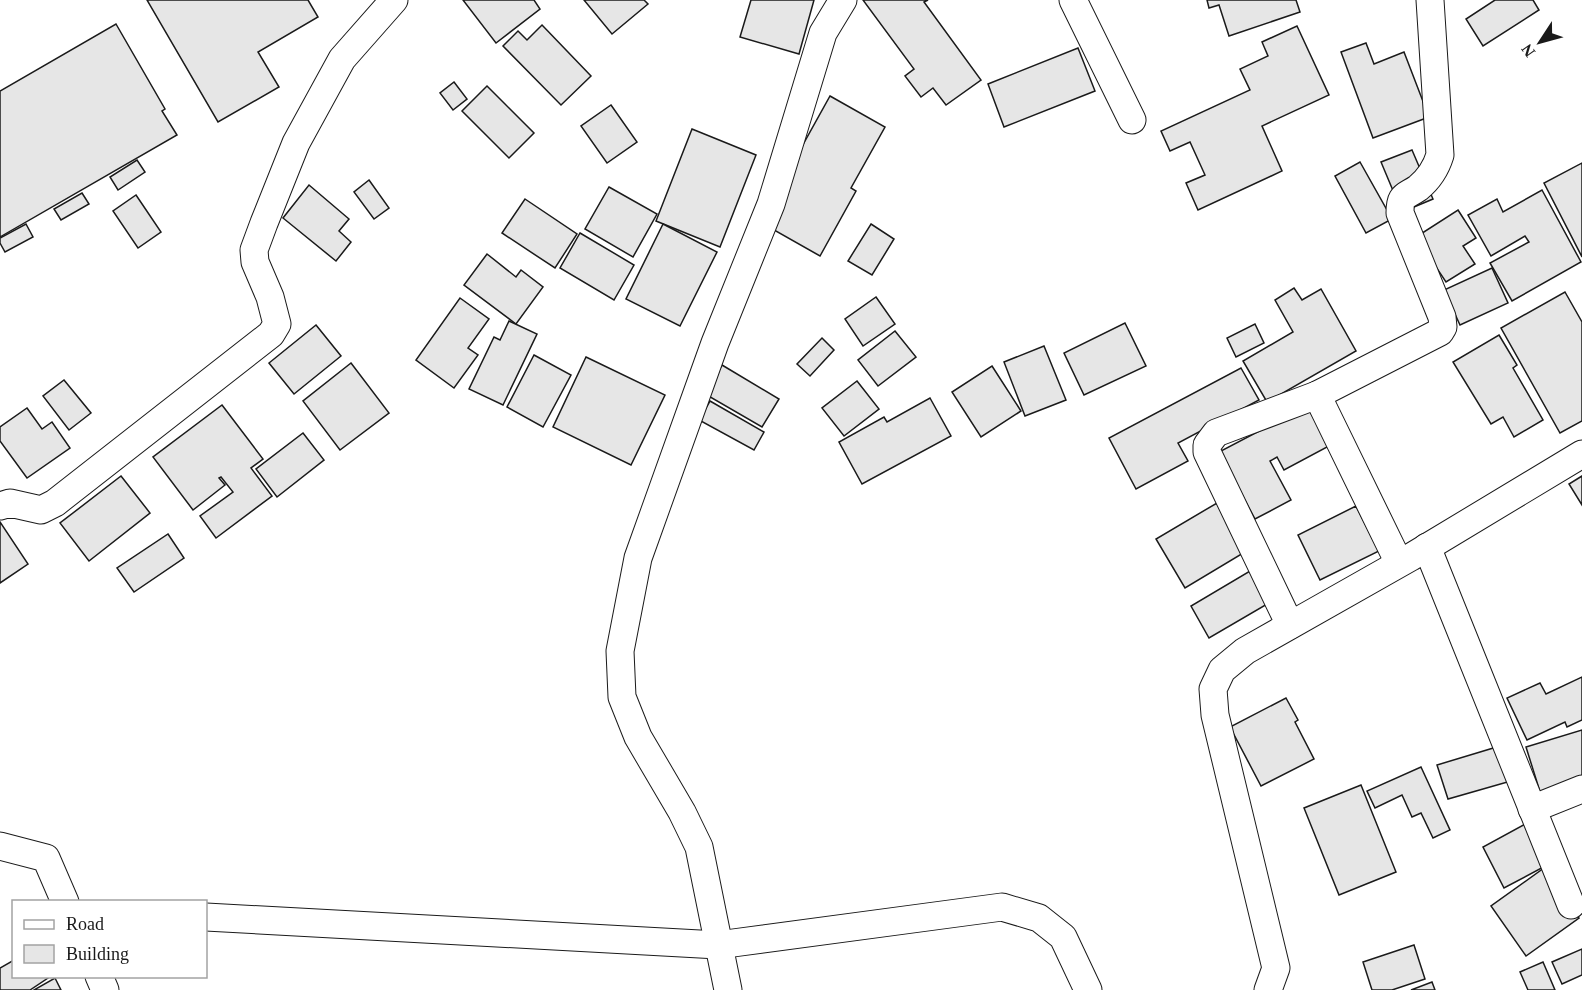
<svg xmlns="http://www.w3.org/2000/svg" width="1582" height="990" font-family="Georgia,serif">
<rect width="100%" height="100%" fill="#fff"/>
<g fill="#e6e6e6" stroke="#1a1a1a" stroke-width="1.5">
<polygon points="147,0 308,0 318,17 258,52 279,87 218,122"/>
<polygon points="463,0 534,0 540,9 496,43"/>
<polygon points="584,0 644,0 648,4 612,34"/>
<polygon points="751,0 814,0 799,54 740,37"/>
<polygon points="863,0 928,0 924,2 981,80 946,105 933,88 921,97 905,76 914,69"/>
<polygon points="1207,0 1296,0 1300,12 1229,36 1219,5 1209,8"/>
<polygon points="1495,0 1533,0 1539,10 1483,46 1466,19"/>
<polygon points="116,24 165,109 162,111 177,135 0,237 0,91"/>
<polygon points="542,25 591,76 561,105 503,46 518,31 527,40"/>
<polygon points="1297,26 1329,95 1262,126 1282,171 1198,210 1186,183 1205,175 1190,142 1170,151 1161,131 1250,90 1240,69 1268,56 1262,42"/>
<polygon points="1366,43 1374,64 1404,52 1429,117 1373,138 1341,52"/>
<polygon points="1078,48 1095,91 1004,127 988,84"/>
<polygon points="454,82 467,99 453,110 440,93"/>
<polygon points="487,86 534,133 509,158 462,111"/>
<polygon points="830,96 885,127 851,188 856,191 820,256 760,222"/>
<polygon points="611,105 637,142 607,163 581,126"/>
<polygon points="692,129 756,155 720,247 656,221"/>
<polygon points="1412,150 1433,199 1402,212 1381,162"/>
<polygon points="137,160 145,172 118,190 110,177"/>
<polygon points="1360,162 1392,219 1366,233 1335,176"/>
<polygon points="1582,163 1582,257 1544,183"/>
<polygon points="369,180 389,208 374,219 354,192"/>
<polygon points="309,185 349,219 339,231 351,242 336,261 283,218"/>
<polygon points="609,187 657,214 633,257 585,229"/>
<polygon points="1542,190 1581,262 1512,301 1490,263 1529,242 1525,236 1491,256 1468,215 1497,199 1503,212"/>
<polygon points="82,193 89,204 61,220 54,209"/>
<polygon points="136,195 161,232 138,248 113,211"/>
<polygon points="525,199 577,234 555,268 502,233"/>
<polygon points="1458,210 1476,238 1463,246 1475,264 1446,282 1416,237"/>
<polygon points="26,224 33,237 5,252 0,243 0,238"/>
<polygon points="663,224 717,252 680,326 626,299"/>
<polygon points="871,224 894,239 872,275 848,261"/>
<polygon points="580,233 634,265 614,300 560,268"/>
<polygon points="487,254 516,277 521,270 543,287 516,324 464,285"/>
<polygon points="1492,268 1508,303 1460,325 1444,290"/>
<polygon points="1294,288 1302,300 1321,289 1356,351 1267,402 1243,361 1293,332 1275,300"/>
<polygon points="1565,292 1582,322 1582,421 1560,433 1501,328"/>
<polygon points="876,297 895,324 863,346 845,319"/>
<polygon points="460,298 489,319 468,348 478,355 454,388 416,360"/>
<polygon points="509,321 537,334 503,405 469,389 494,337 500,340"/>
<polygon points="1125,323 1146,366 1084,395 1064,353"/>
<polygon points="1255,324 1264,343 1236,357 1227,338"/>
<polygon points="316,325 341,356 294,394 269,363"/>
<polygon points="895,331 916,357 878,386 858,360"/>
<polygon points="1499,335 1517,365 1513,368 1543,420 1514,437 1503,417 1491,424 1453,362"/>
<polygon points="822,338 834,350 810,376 797,364"/>
<polygon points="1044,346 1066,400 1025,416 1004,362"/>
<polygon points="534,355 571,375 543,427 507,407"/>
<polygon points="586,357 665,395 631,465 553,427"/>
<polygon points="351,363 389,413 340,450 303,401"/>
<polygon points="722,365 779,399 762,427 705,394"/>
<polygon points="992,366 1021,411 981,437 952,392"/>
<polygon points="1241,368 1259,400 1178,443 1188,461 1136,489 1109,438"/>
<polygon points="64,380 91,413 69,430 43,396"/>
<polygon points="857,381 879,409 844,436 822,408"/>
<polygon points="930,398 951,436 862,484 839,442 884,417 887,422"/>
<polygon points="710,401 764,432 754,450 699,420"/>
<polygon points="222,405 263,459 251,468 272,496 216,538 200,516 233,492 221,477 219,478 225,485 193,510 153,457"/>
<polygon points="1307,406 1329,446 1284,470 1277,457 1270,461 1291,500 1255,519 1219,452"/>
<polygon points="27,408 42,429 52,422 70,448 27,478 0,441 0,427"/>
<polygon points="303,433 324,460 277,497 256,469"/>
<polygon points="121,476 150,513 89,561 60,523"/>
<polygon points="1582,476 1582,505 1569,484"/>
<polygon points="1217,503 1245,552 1185,588 1156,539"/>
<polygon points="1356,506 1379,551 1320,580 1298,535"/>
<polygon points="0,522 28,564 0,583"/>
<polygon points="168,534 184,558 134,592 117,568"/>
<polygon points="1250,571 1269,603 1209,638 1191,606"/>
<polygon points="1582,677 1582,720 1567,727 1565,722 1527,740 1507,698 1540,683 1546,694"/>
<polygon points="1286,698 1298,720 1295,722 1314,759 1261,786 1230,727"/>
<polygon points="1582,730 1582,782 1541,795 1526,747"/>
<polygon points="1500,746 1511,781 1448,799 1437,765"/>
<polygon points="1421,767 1450,830 1433,838 1421,813 1412,817 1402,795 1375,808 1367,791"/>
<polygon points="1361,785 1396,872 1339,895 1304,808"/>
<polygon points="1529,822 1551,863 1504,888 1483,847"/>
<polygon points="1544,868 1579,918 1526,956 1491,906"/>
<polygon points="1414,945 1425,979 1392,990 1372,990 1363,962"/>
<polygon points="1582,949 1582,975 1562,984 1552,962"/>
<polygon points="14,960 14,976 51,976 30,990 0,990 0,968"/>
<polygon points="1543,962 1555,990 1528,990 1520,972"/>
<polygon points="55,978 61,990 34,990"/>
<polygon points="1432,982 1435,990 1411,990"/>
</g>
<g fill="none" stroke-linecap="round" stroke-linejoin="round">
<defs>
<g id="street">
<polyline points="1073,0 1132,120"/>
<polyline points="1317,395 1399,563"/>
<polyline points="0,506 10,503 41,510 55,503 271,334 277,324 270,297 255,262 254,250 264,223 296,143 342,59 394,0"/>
<polyline points="1427,547 1571,905"/>
<path d="M1290,625L1207,452V445L1216,433L1317,395L1440,332L1443,327L1442,317L1400,213C1400,194 1405,197 1418,188C1429,179 1436,168 1440,155L1430,0"/>
<polyline points="1532,809 1582,789"/>
<polyline points="0,846 46,858 65,902"/>
<polyline points="206,917 718,945 1002,907 1039,918 1063,937 1088,990"/>
<polyline points="99,976 105,990"/>
<polyline points="728,990 699,847 682,812 638,737 622,697 620,651 638,558 715,343 771,204 823,33 843,0"/>
<polyline points="1268,990 1276,968 1215,715 1213,689 1222,670 1245,651 1411,557 1582,454"/>
</g>
</defs>
<use href="#street" stroke="#1a1a1a" stroke-width="29"/>
<use href="#street" stroke="#fff" stroke-width="27"/>
</g>
<rect x="12" y="900" width="195" height="78" fill="#ffffff" stroke="#a3a3a3" stroke-width="1.5"/>
<rect x="24" y="920" width="30" height="9" fill="#ffffff" stroke="#a3a3a3" stroke-width="1.5"/>
<text x="66" y="930" font-size="18" fill="#1a1a1a">Road</text>
<rect x="24" y="945" width="30" height="18" fill="#e6e6e6" stroke="#a3a3a3" stroke-width="1.5"/>
<text x="66" y="960" font-size="18" fill="#1a1a1a">Building</text>
<g transform="translate(1540 42) rotate(234)" stroke="#ffffff" stroke-width="4.5" paint-order="stroke">
<path d="M0-4.5L10 22L0 15L-10 22Z" fill="#1a1a1a"/>
<text y="-9" font-size="16" font-weight="bold" text-anchor="middle" fill="#1a1a1a">N</text>
</g>
</svg>
